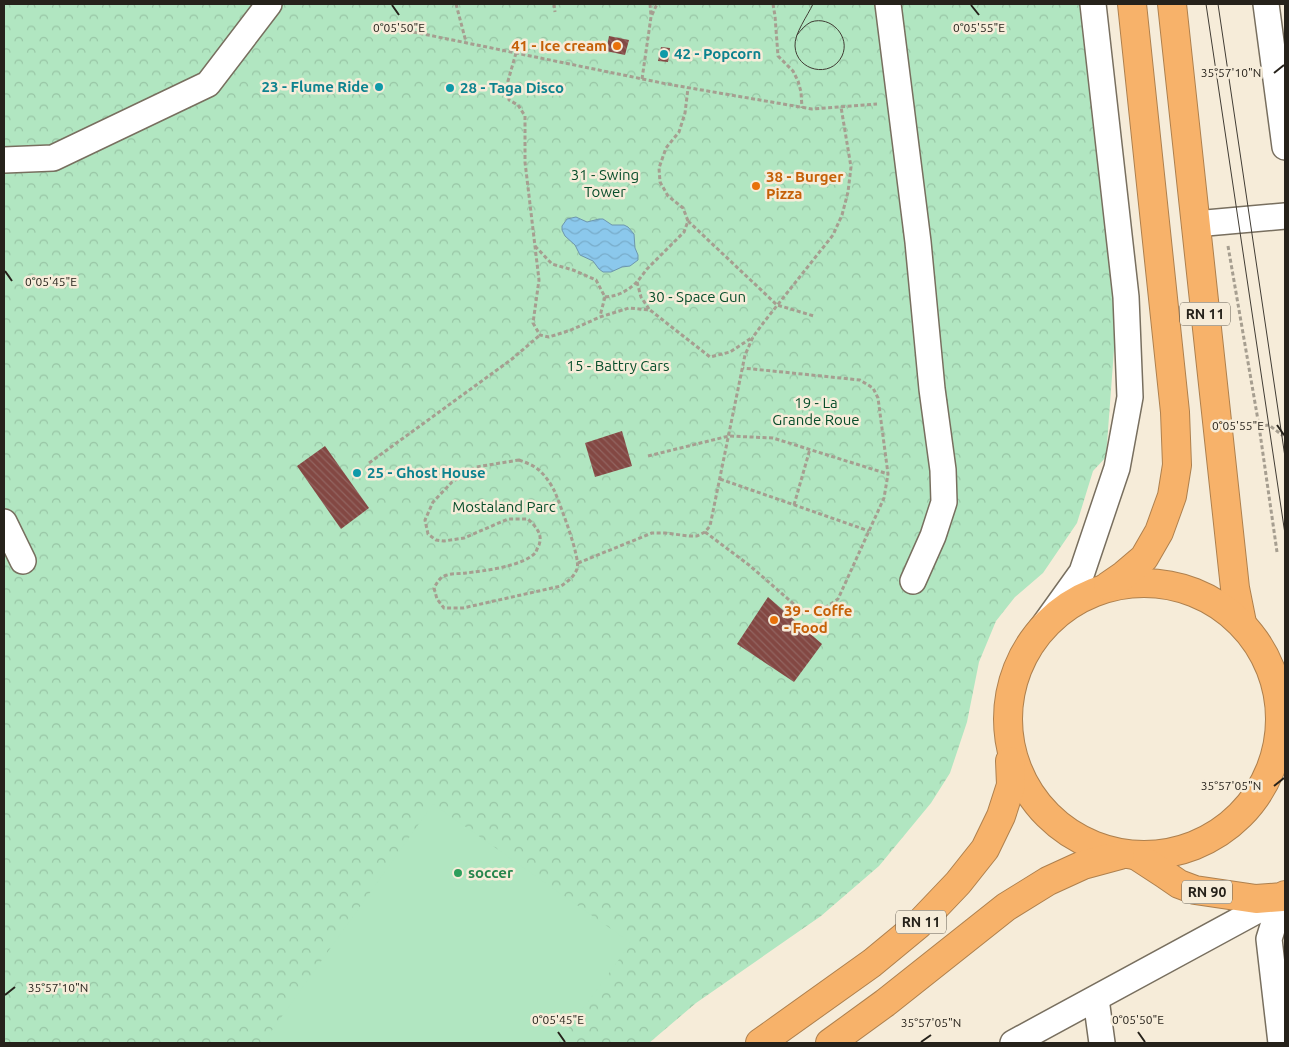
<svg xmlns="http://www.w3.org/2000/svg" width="1289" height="1047" font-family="Ubuntu,sans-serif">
<defs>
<pattern id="park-crowns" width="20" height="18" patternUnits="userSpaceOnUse" patternTransform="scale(1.25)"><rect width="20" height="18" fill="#b1e6c1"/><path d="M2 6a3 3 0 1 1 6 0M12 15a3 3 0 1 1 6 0" fill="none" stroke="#98c5a5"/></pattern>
<pattern id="water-waves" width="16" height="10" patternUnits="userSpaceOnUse" patternTransform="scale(1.25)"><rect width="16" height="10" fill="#8bc8ec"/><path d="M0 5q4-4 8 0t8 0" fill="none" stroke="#78acca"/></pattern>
<pattern id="building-back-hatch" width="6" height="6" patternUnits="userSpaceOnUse" patternTransform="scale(1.25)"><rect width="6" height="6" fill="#834843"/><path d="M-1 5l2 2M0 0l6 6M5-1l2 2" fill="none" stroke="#926561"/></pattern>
</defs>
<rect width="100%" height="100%" fill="#f6ecd9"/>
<polygon fill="url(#park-crowns)" points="4,4 1085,4 1118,296 1106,457 1093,471 1077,523 1043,573 1015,597 996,621 979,662 967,722 950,773 931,803 879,866 821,916 696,1003 649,1043 4,1043"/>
<polygon fill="#b1e6c1" points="433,804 631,943 558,1043 263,1043"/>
<polygon fill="url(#water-waves)" stroke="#6d96ad" points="576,217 587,222 599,219 603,219 612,225 624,225 628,227 634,234 635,248 638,255 638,260 630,266 622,267 611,272 603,272 599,269 593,261 580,255 575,245 565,236 562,230 562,226 567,219"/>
<g fill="url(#building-back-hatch)">
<polygon points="609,36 629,40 625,55 606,51"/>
<polygon points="661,47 670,48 668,62 658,61"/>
<polygon points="622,431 632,466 595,477 585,443"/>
<polygon points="325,446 369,508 341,529 297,466"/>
<polygon points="768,597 822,644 794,682 737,644"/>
</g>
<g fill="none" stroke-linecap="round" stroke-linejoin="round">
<defs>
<g id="minor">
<polyline points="888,4 918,242 932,389 943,470 944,502 933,536 913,581"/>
<polyline points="1266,4 1285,147"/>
<polyline points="4,160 53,158 208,84 269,4"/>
<polyline points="1195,224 1285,216"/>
<polyline points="4,522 23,561"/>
<polyline points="1039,632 1082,572 1117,468 1130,397 1126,297 1093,4"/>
<polyline points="1096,999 1102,1043"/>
<polyline points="1013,1043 1282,897"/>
<polyline points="1281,1043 1269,939 1282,897"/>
</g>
<g id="highway">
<polyline points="1172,4 1235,588 1242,623"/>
<circle cx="1144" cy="719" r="136"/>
<polyline points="1108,586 1124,575 1144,558 1159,532 1172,496 1177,465 1175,412 1132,4"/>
<polyline points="1137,856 1163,873 1179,884 1195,890 1256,899 1282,897 1285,895"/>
<polyline points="760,1043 872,963 918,925 958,883 985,849 1001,816 1011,785 1010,761"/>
<polyline points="830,1043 885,1003 1006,907 1048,881 1083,865 1120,855"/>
</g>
</defs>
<use href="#minor" stroke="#786f5f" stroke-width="28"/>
<use href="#highway" stroke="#ae804e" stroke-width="30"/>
<g stroke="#a69e90" stroke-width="3" stroke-dasharray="4 2.5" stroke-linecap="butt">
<polyline points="456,4 466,42"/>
<polyline points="554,4 555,12"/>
<polyline points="650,4 651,16"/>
<polyline points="773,4 775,16 778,56 793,71 798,81 801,92 802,108"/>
<polyline points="394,28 667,84 812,109 877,104"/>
<polyline points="516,53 508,81 509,100 518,105 525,116 525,162 539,280 533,323 540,335 549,337 571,330 600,317 629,308 650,310 710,357 730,352 753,337"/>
<polyline points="642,79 651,17 657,4"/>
<polyline points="688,221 777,305 814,316"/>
<polyline points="535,246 552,264 573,270 596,280 605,297 600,316"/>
<polyline points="1228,246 1259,426 1269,425 1282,435 1285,434"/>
<path d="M605,297C619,296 627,291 637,282"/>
<polyline points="649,309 641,297 637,282 647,269 684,232 688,221 683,208 668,196 660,182 659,168 666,148 679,132 685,113 688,88"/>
<polyline points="1259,426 1277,552"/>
<polyline points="648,456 729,436 773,438 888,474"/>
<path d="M519,460C527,463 536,466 542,473C547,478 552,486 555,492C560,505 581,558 577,569C574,577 567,582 561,586L463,608H444L437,599L434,588C438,581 440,577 447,575C453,573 460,574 466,573C483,571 525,566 536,552C536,552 538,546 539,545C543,534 536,527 528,519H508L464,538L444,541L436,540L428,534L425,520L433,502L452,482L476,467Z"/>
<polyline points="369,463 512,359 540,335"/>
<polyline points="720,479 869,531"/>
<polyline points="794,505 810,449"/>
<polyline points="705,532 749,565 803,612 820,611 838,599 884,498 888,474 878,398 873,388 860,380 743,368"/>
<polyline points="578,563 652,533 665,533 689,536 697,536 705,532 710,526 745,355 753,337 764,322 833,235 842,215 848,192 851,167 841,107"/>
</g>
<use href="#minor" stroke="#fff" stroke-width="25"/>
<use href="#highway" stroke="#f7b26a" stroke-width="28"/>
<g stroke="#413c34" stroke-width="1">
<polyline points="1206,4 1285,534"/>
<polyline points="1218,4 1285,457"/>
<path d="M797,35C801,30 805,25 811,22C831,15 851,37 842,56C831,79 796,71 795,46C794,34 808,15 813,4"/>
</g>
</g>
<path fill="none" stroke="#26221b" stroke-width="2" d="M392,5L399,15M971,5L979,15M1274,73L1284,65M5,271L12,281M1277,425L1284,435M1274,786L1284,778M5,995L15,987M558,1032L565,1042M1138,1032L1145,1042M921,1042L931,1035"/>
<g fill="#e8710a" stroke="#f6ecd9" stroke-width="2">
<circle cx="617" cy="46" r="5"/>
<circle cx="756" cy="186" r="5"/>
<circle cx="774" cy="620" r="5"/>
</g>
<g fill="#0f9aa8" stroke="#f6ecd9" stroke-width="2">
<circle cx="664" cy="54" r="5"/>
<circle cx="379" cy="87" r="5"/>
<circle cx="450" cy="88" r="5"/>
<circle cx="357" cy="473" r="5"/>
</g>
<circle fill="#2e9e5b" stroke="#f6ecd9" stroke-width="2" cx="458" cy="873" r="5"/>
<g text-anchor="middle" stroke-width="5" stroke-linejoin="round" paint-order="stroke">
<g fill="#f6ecd9" stroke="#645f54" stroke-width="1">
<rect x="1180" y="302.5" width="50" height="23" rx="4"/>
<rect x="1182" y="880.5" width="50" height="23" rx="4"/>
<rect x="896" y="910.5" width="50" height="23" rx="4"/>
</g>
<g font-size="14" font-weight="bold" fill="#26221b">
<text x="1205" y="319">RN 11</text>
<text x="1207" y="897">RN 90</text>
<text x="921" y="927">RN 11</text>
</g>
<g font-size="15" font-weight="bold" fill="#c56008" stroke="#f6ecd9" text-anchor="start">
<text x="607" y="51" text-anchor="end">41 - Ice cream</text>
<text x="766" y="182">38 - Burger<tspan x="766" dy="17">Pizza</tspan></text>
<text x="784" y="616">39 - Coffe<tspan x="784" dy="17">- Food</tspan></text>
</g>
<g font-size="15" font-weight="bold" fill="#0d838f" stroke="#f6ecd9" text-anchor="start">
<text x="674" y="59">42 - Popcorn</text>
<text x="369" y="92" text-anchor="end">23 - Flume Ride</text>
<text x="460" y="93">28 - Taga Disco</text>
<text x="367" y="478">25 - Ghost House</text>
</g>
<g font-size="15" fill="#084e2b" stroke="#f6ecd9">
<text x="605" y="180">31 - Swing<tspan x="605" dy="17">Tower</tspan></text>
<text x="697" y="302">30 - Space Gun</text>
<text x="618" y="371">15 - Battry Cars</text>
<text x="816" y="408">19 - La<tspan x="816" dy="17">Grande Roue</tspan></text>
<text x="504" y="512">Mostaland Parc</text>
</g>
<g font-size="15" font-weight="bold" fill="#27864d" stroke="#f6ecd9" text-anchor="start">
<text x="468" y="878">soccer</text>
</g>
</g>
<g font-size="12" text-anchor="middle" fill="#26221b" stroke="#f6ecd9" stroke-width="5" stroke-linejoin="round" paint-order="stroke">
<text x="399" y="32">0°05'50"E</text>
<text x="979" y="32">0°05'55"E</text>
<text x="1231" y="77">35°57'10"N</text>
<text x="51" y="286">0°05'45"E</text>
<text x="1238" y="430">0°05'55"E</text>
<text x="1231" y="790">35°57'05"N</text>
<text x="58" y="992">35°57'10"N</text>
<text x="558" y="1024">0°05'45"E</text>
<text x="1138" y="1024">0°05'50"E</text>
<text x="931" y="1027">35°57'05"N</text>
</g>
<rect width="1289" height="1047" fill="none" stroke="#26221b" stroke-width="10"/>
</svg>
